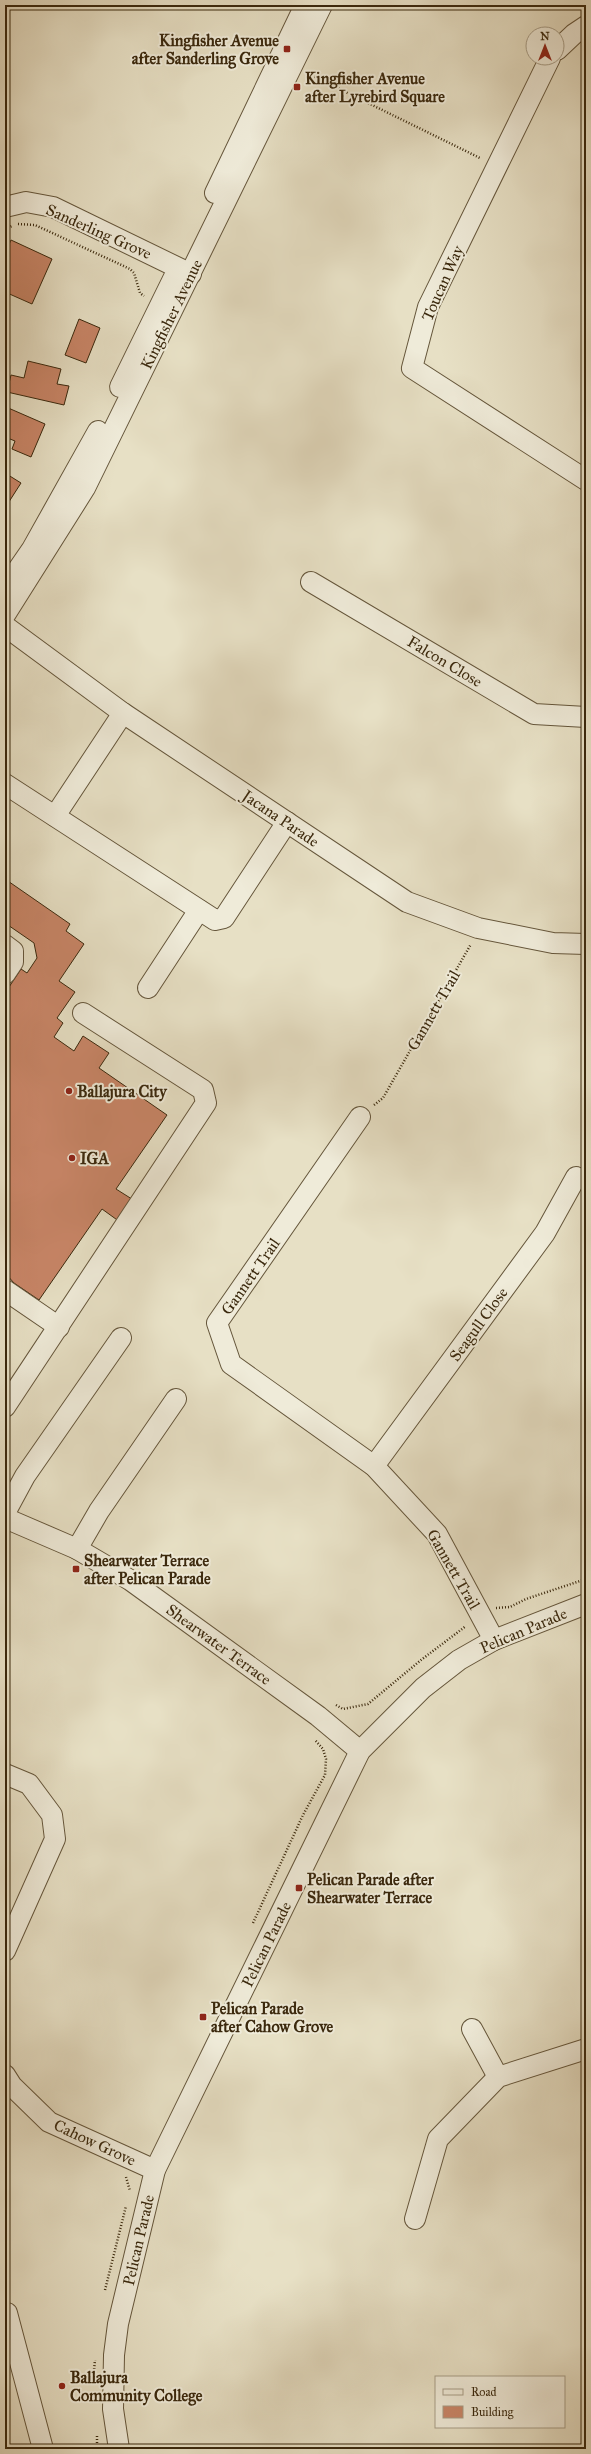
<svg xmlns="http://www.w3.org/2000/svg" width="591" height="2454" font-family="'IM FELL Great Primer',serif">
<rect width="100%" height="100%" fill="#e7e0c5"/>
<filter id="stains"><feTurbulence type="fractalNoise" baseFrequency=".005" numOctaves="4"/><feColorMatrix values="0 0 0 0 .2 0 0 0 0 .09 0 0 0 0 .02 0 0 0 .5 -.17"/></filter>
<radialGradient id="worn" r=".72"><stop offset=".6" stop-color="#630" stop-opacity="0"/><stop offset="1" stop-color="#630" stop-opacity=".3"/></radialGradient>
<g fill="#c88567" stroke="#3a280d">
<polygon points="11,240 52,259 32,304 5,292 5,253"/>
<polygon points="79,319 100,328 86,363 65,355"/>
<polygon points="28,361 61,369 57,384 69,386 64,405 7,392 11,375 24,378"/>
<polygon points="6,407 45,424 31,457 12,449 15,441 5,437"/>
<polygon points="5,473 21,483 5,508"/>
<polygon points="5,879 70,924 66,931 84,944 59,981 75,992 57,1018 63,1023 54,1037 74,1051 83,1036 109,1053 99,1068 167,1115 116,1189 135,1201 120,1222 102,1209 39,1300 14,1283 5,1273 5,993 21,969 27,973 37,958 34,943 5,923"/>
</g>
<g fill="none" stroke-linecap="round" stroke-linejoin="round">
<defs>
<g id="minor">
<polyline points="557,50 574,34 586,26"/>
<polyline points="550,58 428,307 412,368 586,480"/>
<polyline points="215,193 305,5"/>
<polyline points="5,207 26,202 53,207 191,274"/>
<polyline points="120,387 174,277"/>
<polyline points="311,582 534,714 586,717"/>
<polyline points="5,588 32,549 98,431"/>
<polyline points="5,615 85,488 322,5"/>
<polyline points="5,626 123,713 407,902 478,928 553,943 586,944"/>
<polyline points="5,784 215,920 224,918 287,822"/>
<polyline points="55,816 123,713"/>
<polyline points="5,945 13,951 13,962 5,974"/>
<polyline points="148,988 199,910"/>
<polyline points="360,1117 217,1323 231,1364 374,1466 437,1534 494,1640"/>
<polyline points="5,1290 59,1327"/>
<polyline points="5,1407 206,1103 203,1090 83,1013"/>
<polyline points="374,1466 545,1233 576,1177"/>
<polyline points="5,1513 25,1476 121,1338"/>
<polyline points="5,1518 77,1549 130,1580 318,1716 360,1751"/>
<polyline points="77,1549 99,1511 176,1399"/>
<polyline points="5,1774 29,1784 52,1815 55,1839 5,1951"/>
<polyline points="472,2029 498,2077"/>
<polyline points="5,2075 12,2086 49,2122 155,2170"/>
<polyline points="415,2219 438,2139 498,2077 586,2049"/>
<polyline points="7,2313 43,2449"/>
<polyline points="119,2449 113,2409 114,2355 118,2324 155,2170 360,1751 423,1688 459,1660 494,1640 586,1604"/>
</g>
</defs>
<use href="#minor" stroke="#65563b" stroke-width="22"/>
<g stroke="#3a280d" stroke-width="2.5" stroke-dasharray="1 2" stroke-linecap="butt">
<polyline points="309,74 480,158"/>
<polyline points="18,224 35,225 130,269 134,273 140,293 144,296"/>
<polyline points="5,229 12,226"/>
<polyline points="374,1105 383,1098 471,944"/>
<polyline points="496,1608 510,1607 526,1599 586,1579"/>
<polyline points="336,1705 343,1709 368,1704 421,1660 466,1626"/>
<polyline points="253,1923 303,1815 325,1775 326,1759 323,1749 315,1740"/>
<polyline points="126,2177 130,2191"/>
<polyline points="105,2290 126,2206"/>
<polyline points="93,2381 95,2360"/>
<polyline points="97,2436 97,2449"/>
</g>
<use href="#minor" stroke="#efebd9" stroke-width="20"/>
</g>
<g fill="#8f2418" stroke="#efebd9" stroke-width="1.5">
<rect x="283" y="45" width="8" height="8" rx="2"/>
<rect x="293" y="83" width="8" height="8" rx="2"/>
<circle cx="69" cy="1091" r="4"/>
<circle cx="72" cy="1158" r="4"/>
<rect x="72" y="1565" width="8" height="8" rx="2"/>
<rect x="295" y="1884" width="8" height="8" rx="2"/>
<rect x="199" y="2013" width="8" height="8" rx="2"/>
<circle cx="62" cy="2386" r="4"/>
</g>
<g text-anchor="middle" stroke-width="4" stroke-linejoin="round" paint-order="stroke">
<g font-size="16" font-weight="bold" fill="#3a280d" stroke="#efebd9" text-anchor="start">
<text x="279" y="46" text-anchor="end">Kingfisher Avenue<tspan x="279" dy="18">after Sanderling Grove</tspan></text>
<text x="305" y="84">Kingfisher Avenue<tspan x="305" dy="18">after Lyrebird Square</tspan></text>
<text x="77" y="1097">Ballajura City</text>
<text x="80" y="1164">IGA</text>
<text x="84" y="1566">Shearwater Terrace<tspan x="84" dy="18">after Pelican Parade</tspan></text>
<text x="307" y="1885">Pelican Parade after<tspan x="307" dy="18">Shearwater Terrace</tspan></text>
<text x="211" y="2014">Pelican Parade<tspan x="211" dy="18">after Cahow Grove</tspan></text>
<text x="70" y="2383">Ballajura<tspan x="70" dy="18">Community College</tspan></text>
</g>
<g font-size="16" fill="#3a280d" stroke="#efebd9">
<text transform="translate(99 231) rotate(24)" y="6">Sanderling Grove</text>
<text transform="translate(442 283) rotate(-66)" y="6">Toucan Way</text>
<text transform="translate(171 314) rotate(-64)" y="6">Kingfisher Avenue</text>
<text transform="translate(445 661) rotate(31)" y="6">Falcon Close</text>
<text transform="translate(281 818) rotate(34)" y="6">Jacana Parade</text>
<text transform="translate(433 1010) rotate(-60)" y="6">Gannett Trail</text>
<text transform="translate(250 1276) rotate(-55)" y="6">Gannett Trail</text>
<text transform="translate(478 1324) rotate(-54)" y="6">Seagull Close</text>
<text transform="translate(454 1569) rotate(60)" y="6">Gannett Trail</text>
<text transform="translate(523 1630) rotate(-23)" y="6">Pelican Parade</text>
<text transform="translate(219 1644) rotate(36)" y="6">Shearwater Terrace</text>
<text transform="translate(266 1944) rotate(-64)" y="6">Pelican Parade</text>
<text transform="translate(95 2142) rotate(25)" y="6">Cahow Grove</text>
<text transform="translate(138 2240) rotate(-77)" y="6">Pelican Parade</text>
</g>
</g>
<rect width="591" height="2454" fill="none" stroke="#e7e0c5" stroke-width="20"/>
<rect x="6" y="6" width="579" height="2442" fill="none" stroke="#3a280d" stroke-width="2"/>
<rect x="10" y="10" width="571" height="2434" fill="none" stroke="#3a280d"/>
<rect x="435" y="2376" width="130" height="52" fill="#efebd9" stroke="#a79d87"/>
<rect x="443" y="2389" width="20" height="6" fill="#efebd9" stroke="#a79d87"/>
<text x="471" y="2396" font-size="12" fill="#3a280d">Road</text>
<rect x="443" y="2406" width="20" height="12" fill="#c88567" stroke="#a79d87"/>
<text x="471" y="2416" font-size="12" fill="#3a280d">Building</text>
<g transform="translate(545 46)"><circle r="19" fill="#efebd9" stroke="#a79d87"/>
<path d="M0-3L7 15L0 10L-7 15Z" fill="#8f2418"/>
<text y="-6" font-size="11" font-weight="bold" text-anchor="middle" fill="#3a280d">N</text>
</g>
<rect width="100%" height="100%" filter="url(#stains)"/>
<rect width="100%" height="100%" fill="url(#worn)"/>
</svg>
